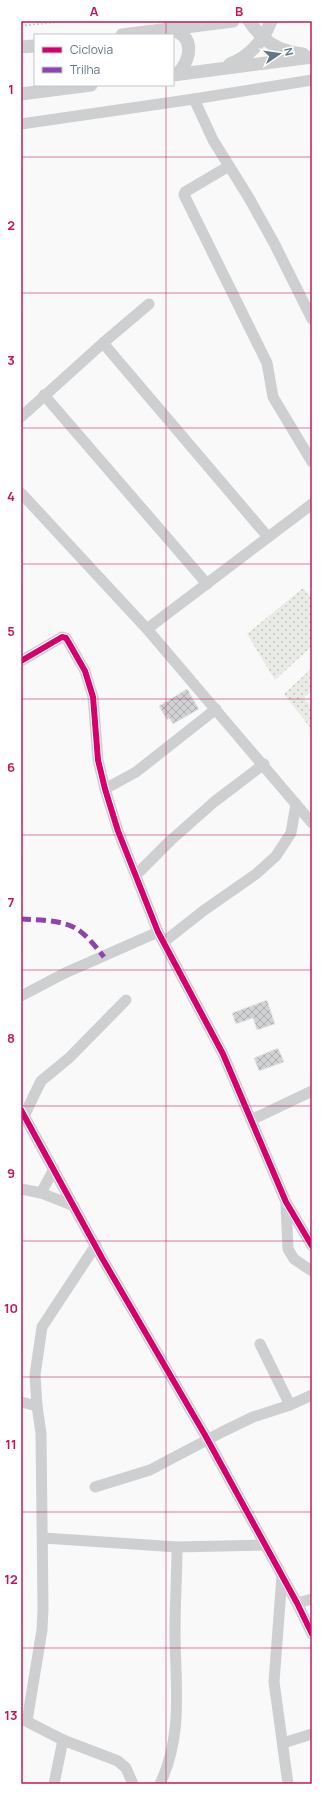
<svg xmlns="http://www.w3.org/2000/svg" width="333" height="1805" font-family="Manrope,sans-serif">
<defs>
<pattern id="grass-dots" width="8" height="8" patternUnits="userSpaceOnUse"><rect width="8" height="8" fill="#e8ebe6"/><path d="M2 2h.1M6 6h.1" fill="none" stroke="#c0c3c0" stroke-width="1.8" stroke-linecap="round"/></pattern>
<pattern id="building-cross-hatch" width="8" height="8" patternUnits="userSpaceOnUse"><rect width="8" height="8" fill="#d0d2d3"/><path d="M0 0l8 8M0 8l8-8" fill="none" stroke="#acafb1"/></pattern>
</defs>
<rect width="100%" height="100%" fill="#f9f9f9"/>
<g fill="url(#grass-dots)">
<polygon points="303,588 312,598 312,646 275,680 247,634"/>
<polygon points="312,668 312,691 304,698 312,707 312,730 284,694"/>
</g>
<g fill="url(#building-cross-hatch)" stroke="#e8e8e8">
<polygon points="187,689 199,709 173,724 169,718 167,720 159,706"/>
<polygon points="267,1000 275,1024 257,1030 253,1018 236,1024 232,1013"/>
<polygon points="278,1048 284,1062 259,1071 254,1058"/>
</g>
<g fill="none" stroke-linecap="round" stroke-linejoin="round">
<polyline stroke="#cbcccd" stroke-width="2" stroke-dasharray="2 2" stroke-linecap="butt" points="21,26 63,21"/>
<g stroke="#cecfd0" stroke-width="11">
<polyline points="194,99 213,140 249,198 274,243 312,319"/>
<polyline points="21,124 194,99 312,80"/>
<polyline points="229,166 185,192 184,195 267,363 273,397 312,462"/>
<polyline points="103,343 268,537"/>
<polyline points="44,395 207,584"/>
<polyline points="21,417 103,343 149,304"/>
<polyline points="21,493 147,629 312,823"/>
<polyline points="147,629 312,504"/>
<polyline points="21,661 62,637 66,638 69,643 85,671 93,697 98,760 105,789 118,831 158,932 223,1054 286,1202 312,1246"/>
<polyline points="105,789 136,772 216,709"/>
<polyline points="136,875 170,841 214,802 264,764"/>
<polyline points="165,941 203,911 256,874 276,856 291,833 296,804"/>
<polyline points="21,996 65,973 158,932"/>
<polyline points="21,1110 102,1258 205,1435 297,1603 312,1634"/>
<polyline points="24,1116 41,1081 69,1058 126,1000"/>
<polyline points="251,1120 312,1091"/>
<polyline points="21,1189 41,1193 74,1206"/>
<polyline points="41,1193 54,1169"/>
<polyline points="286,1205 288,1249 294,1259 312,1271"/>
<polyline points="260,1344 290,1405"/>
<polyline points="21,1402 37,1406"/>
<polyline points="95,1487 150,1470 222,1432 253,1417 290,1405 312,1395"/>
<path d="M44,1538L177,1547C177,1575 175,1603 175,1630C175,1684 184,1733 160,1784"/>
<polyline points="177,1547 265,1545"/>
<polyline points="282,1576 274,1682 288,1784"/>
<polyline points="297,1603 312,1599"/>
<polyline points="22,1719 63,1740 118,1761 126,1768 133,1784"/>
<polyline points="27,1721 42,1630 43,1609 41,1433 37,1406 35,1375 42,1327 96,1245"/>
<polyline points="283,1743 312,1734"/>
<polyline points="54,1784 63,1740"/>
</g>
<g stroke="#cecfd0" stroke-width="13">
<path d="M249,21C264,42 277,51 303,54"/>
<path d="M171,29C196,37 191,58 178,74"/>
<polyline points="122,35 233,21"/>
<polyline points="21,47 35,46"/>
<path d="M230,64C249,57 264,40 271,21"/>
<polyline points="173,75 312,57"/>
<polyline points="21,94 91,85"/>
</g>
<path stroke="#8e44ad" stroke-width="5" stroke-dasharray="10 5" stroke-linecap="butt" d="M21,919C37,920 57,920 71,926C85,932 95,946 104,957"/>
<defs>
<g id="cycleway">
<polyline points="21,661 62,637 66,638 69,643 85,671 93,697 98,760 105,789 118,831 158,932 223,1054 286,1202 312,1246"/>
<polyline points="21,1110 102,1258 205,1435 297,1603 312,1634"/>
</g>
</defs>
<use href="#cycleway" stroke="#fff" stroke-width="8"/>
<use href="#cycleway" stroke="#d6006c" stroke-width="6"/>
</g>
<path fill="none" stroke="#c2185b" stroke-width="1" stroke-opacity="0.55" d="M166,21V35M166,85V1784M21,157H312M21,293H312M21,428H312M21,564H312M21,699H312M21,835H312M21,970H312M21,1106H312M21,1241H312M21,1377H312M21,1512H312M21,1648H312"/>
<rect width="333" height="1805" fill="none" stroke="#ffffff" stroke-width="44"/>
<rect x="34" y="34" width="140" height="52" fill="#ffffff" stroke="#c1c8cd"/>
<rect x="42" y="47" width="20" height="6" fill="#d6006c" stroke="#c1c8cd"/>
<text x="70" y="54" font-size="12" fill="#657683">Ciclovia</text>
<rect x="42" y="67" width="20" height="6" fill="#8e44ad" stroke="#c1c8cd"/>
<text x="70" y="74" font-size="12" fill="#657683">Trilha</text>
<g transform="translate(279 54) rotate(77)" stroke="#ffffff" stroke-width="3" paint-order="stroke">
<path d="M0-3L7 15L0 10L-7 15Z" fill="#657683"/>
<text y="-6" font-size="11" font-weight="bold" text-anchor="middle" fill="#657683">N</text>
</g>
<rect x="22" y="22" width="289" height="1761" fill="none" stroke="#c2185b" stroke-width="1.5"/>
<g font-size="13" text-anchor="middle" font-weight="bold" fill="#c2185b">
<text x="94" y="16">A</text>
<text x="239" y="16">B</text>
<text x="11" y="94">1</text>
<text x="11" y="230">2</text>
<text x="11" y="365">3</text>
<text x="11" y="501">4</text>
<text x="11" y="636">5</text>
<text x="11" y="772">6</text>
<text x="11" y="907">7</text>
<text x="11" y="1043">8</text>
<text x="11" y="1178">9</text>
<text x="11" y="1313">10</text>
<text x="11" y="1449">11</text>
<text x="11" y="1584">12</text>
<text x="11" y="1720">13</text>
</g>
</svg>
